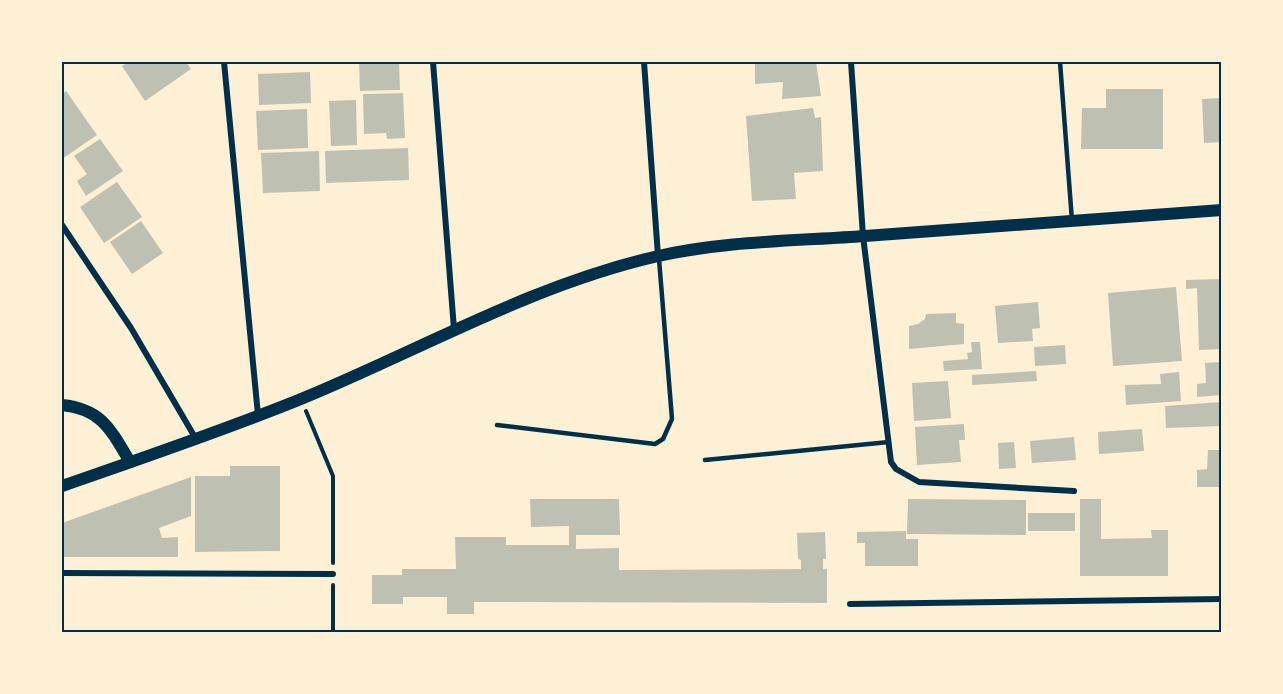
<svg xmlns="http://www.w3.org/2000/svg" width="1283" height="694" font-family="'Fira Sans Condensed',sans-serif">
<rect width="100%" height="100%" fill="#fdf0d5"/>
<g fill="#bec0b2">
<polygon points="129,62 186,62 191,69 145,101 122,66"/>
<polygon points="359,62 399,62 400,90 360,91"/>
<polygon points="755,62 816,62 821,96 782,99 783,82 755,84"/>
<polygon points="310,72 311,103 259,105 258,74"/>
<polygon points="1106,89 1163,89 1163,149 1081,149 1082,108 1106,108"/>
<polygon points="66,91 97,135 62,159 62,94"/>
<polygon points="403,93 405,138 387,139 386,133 364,134 363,94"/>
<polygon points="1222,98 1222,142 1204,143 1202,99"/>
<polygon points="356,100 357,145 331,146 329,101"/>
<polygon points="813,108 815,118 821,117 823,171 794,173 796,199 752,201 746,116"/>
<polygon points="307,109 308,148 258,150 256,111"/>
<polygon points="100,139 123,171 86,196 77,181 87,174 74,156"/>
<polygon points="408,148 409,180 326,183 325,151"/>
<polygon points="319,151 320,191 263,193 261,153"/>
<polygon points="117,182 142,217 104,243 80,207"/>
<polygon points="141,221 163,253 132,274 110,242"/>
<polygon points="1222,279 1222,349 1199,350 1197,288 1186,289 1186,280"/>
<polygon points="1176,287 1182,361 1113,366 1108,293"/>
<polygon points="1038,302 1040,328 1032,329 1033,341 998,343 995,306"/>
<polygon points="956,313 956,323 964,324 964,344 909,349 909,326 918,324 925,319 926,314"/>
<polygon points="971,342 980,342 982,369 944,371 943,361 968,359 967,353 972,352"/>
<polygon points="1065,345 1066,364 1035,366 1034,347"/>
<polygon points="1222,362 1222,395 1197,397 1197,384 1206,383 1205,363"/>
<polygon points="1036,371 1037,381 972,385 972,375"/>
<polygon points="1179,372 1181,401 1126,405 1125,385 1161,384 1160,374"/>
<polygon points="948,381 951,418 914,421 912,383"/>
<polygon points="1222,402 1222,426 1166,428 1165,406"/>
<polygon points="964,424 965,440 959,440 961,462 917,465 915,427"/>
<polygon points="1142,429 1144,451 1099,454 1098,432"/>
<polygon points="1074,437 1076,460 1032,463 1030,441"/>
<polygon points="1014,442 1016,468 999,469 998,443"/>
<polygon points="1208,450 1222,450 1222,487 1197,487 1197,470 1207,469"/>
<polygon points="230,466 280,466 280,551 195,552 195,476 230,476"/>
<polygon points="191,477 191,516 159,528 162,538 178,537 178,557 62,557 62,523"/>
<polygon points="530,499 619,499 620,535 576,535 576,549 619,548 619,570 801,569 801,560 798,559 797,533 825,532 826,559 823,559 823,569 827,569 827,603 474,602 474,614 447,614 447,597 403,597 403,604 372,604 372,575 402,575 402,569 456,569 455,537 506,537 506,545 569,545 569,526 531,527"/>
<polygon points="908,499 1026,500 1026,535 907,534"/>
<polygon points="1080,499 1101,499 1101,539 1152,538 1151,530 1168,530 1168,576 1080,576"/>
<rect x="1028" y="513" width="47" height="18"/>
<polygon points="906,531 906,539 918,539 918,566 865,566 865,543 857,543 857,532"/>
</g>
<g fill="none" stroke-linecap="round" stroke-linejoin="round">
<g stroke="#003049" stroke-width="4">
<polyline points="306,411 333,476 333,563"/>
<polyline points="333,585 333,632"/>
</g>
<g stroke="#003049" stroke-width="4.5">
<polyline points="1060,62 1072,221"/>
<polyline points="497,425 655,444 663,439 672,419 659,259"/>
<polyline points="705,460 889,442"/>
</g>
<g stroke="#003049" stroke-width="6">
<polyline points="224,62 258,415"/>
<polyline points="433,62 454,329"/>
<polyline points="644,62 658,256"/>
<polyline points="851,62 863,236 891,462 896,469 919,482 1074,491"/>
<polyline points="62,225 131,328 196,439"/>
<polyline points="62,573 333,574"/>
<polyline points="850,604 1222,599"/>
</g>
<g stroke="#003049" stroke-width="12">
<path d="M62,405C102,409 111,430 130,462"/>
<path d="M62,486C142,458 222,431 301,399C418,351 530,286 654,257C722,241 796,241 865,236C984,228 1103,219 1222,210"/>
</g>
</g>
<rect width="1283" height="694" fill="none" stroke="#fdf0d5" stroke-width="126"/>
<rect x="63" y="63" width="1157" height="568" fill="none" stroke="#003049" stroke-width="2"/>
</svg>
